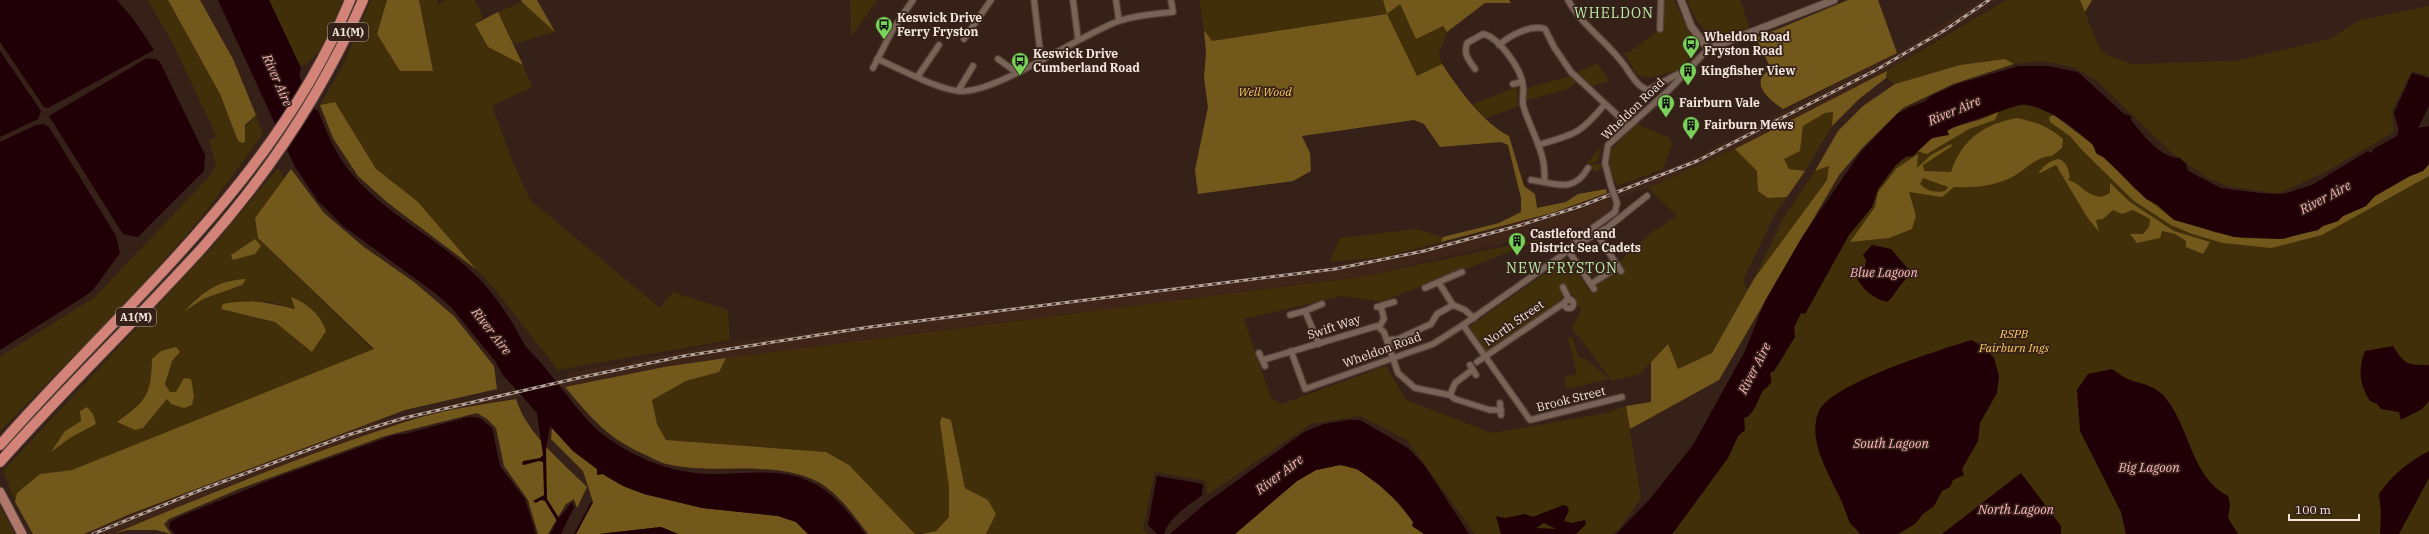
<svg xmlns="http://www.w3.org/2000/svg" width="2429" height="534" font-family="'IBM Plex Serif',serif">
<rect width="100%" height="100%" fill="#352118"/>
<polygon fill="#3f2518" points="1981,0 1998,0 1887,71 1807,114 1735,149 1648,188 1612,200 1614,209 1585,231 1581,227 1541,234 1360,277 726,358 664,367 569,386 406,422 240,481 113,534 84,534 130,514 368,424 566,379 569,373 732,342 1306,271 1421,249 1552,213 1607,193 1698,156 1897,53"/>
<g fill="#402f08" fill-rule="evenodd">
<polygon points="148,0 168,0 220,94 238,141 246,135 244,129 256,115 263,134 201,218 126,303 0,431 0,357 95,297 207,179 216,166 209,140 217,137 174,46"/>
<path d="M269,0H343C336,15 319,64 302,65L301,68Z"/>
<polygon points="371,0 387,0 377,34 433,71 419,0 436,0 438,4 446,0 475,0 483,18 475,24 488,47 523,65 532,87 492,106 512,160 530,200 660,308 673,292 728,310 730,340 558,370 497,292 417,201 376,169 335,102 320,105 344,63"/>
<polygon points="850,0 878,0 851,36"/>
<polygon points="1199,0 1383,0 1387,13 1400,4 1416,39 1443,26 1447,32 1439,53 1442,64 1417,77 1387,14 1212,41 1204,30"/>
<polygon points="1661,0 1674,0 1698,49 1679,70 1649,78 1637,75 1624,53 1631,51 1660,29"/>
<path d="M1688,0H1740L1750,30L1718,40C1702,31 1693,18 1688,0Z"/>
<polygon points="2006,0 2080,0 2100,49 2109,56 2133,64 2235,61 2329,39 2360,20 2429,6 2429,76 2412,71 2392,110 2394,132 2329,170 2278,194 2227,186 2208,178 2173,154 2096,80 2073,67 2043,61 2014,64 2005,59 1960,65 1895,84 1886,78 1887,71"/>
<polygon points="522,2 555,32 514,44 498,12"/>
<polygon points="1597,63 1609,81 1590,87 1576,73"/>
<polygon points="1570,76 1577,82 1568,89 1525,101 1525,89"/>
<polygon points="1517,87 1519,106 1486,118 1473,104"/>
<path d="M2027,104L2054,115L2118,171L2146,199L2234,237L2429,164V534H1672L1728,458L1738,436L1745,430L1744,417L1756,407L1762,391L1769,385L1771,379L1769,373C1785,367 1792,327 1801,313L1806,312L1849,235L1872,207L1878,189L1895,166L1918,149L1999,110Z"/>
<polygon points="1833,112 1832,126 1805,171 1789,169 1784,159 1800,151 1803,126 1825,113"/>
<polygon points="1636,124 1670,138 1672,145 1663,169 1617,186 1610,172 1610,151"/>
<polygon points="1601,147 1598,161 1585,165"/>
<polygon points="1735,149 1757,171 1768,198 1787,197 1776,212 1743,280 1748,291 1712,353 1678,369 1667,344 1640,374 1612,381 1572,328 1581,311 1571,293 1485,358 1466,329 1567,258 1590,291 1622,267 1619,262 1652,232 1677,216 1648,188"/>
<polygon points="1594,164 1602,164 1602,168 1596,172 1588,166"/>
<polygon points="1829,166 1827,180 1754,279 1784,217 1815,171"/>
<path d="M278,168L284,178L255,218L258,238L373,350L72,470L40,474L17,493L15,502L3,471L212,247ZM242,285L203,299L187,310L197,297ZM291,298L312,351L275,322L221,309L266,301L295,309ZM180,352C169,363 161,378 170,392H176L184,378L171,404L167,399L143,428L117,422C145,396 151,401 152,359ZM87,407L86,430L70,438L52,451L65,431L81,421L80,411Z"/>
<polygon points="1416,229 1443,237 1441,242 1383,257 1329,262 1340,238"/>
<polygon points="1545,238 1381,302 1342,296 1244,319 1271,398 1281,404 1386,366 1406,400 1492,433 1607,413 1626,406 1641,498 1620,528 1612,534 1475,534 1407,440 1360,416 1311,424 1207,495 1206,481 1155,472 1143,529 1148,534 986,534 996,514 988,500 965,488 951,420 949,517 936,531 915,534 849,465 826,452 666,440 657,424 652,400 686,381 719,372 726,358 1360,277"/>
<polygon points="1572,337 1579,358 1586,359 1610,379 1567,389 1564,377 1577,374 1568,338"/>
<polygon points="0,506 15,534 0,534"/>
</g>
<g fill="#73581c" fill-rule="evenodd">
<polygon points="168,0 200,0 233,59 256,115 245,125 245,142 242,143 238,141 220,94"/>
<polygon points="387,0 419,0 433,71 400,71 377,34"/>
<polygon points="521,0 537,0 555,32 522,2"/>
<path d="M1383,0H1509L1511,3H1485L1447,32L1443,26L1416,39L1400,4L1387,14L1417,76L1442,64C1458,88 1483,123 1509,136L1524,186L1535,194L1537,208L1566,202L1578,194L1606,189L1607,193L1552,213L1441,242L1443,237L1499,223L1521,212V198L1508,145L1501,142L1440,147L1424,124L1414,120L1302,136L1310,153L1311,171L1293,181L1198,194L1195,170L1208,107L1204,78L1206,53L1204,30L1212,41L1387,14Z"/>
<path d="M1848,0H1878L1897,53L1783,109C1770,100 1747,83 1771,69L1756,38Z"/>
<polygon points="2080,0 2092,0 2085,12"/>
<polygon points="498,12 523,65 488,47 475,24"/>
<polygon points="2005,59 2014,64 1953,84 1903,108 1864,146 1839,175 1719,380 1630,429 1626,406 1651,402 1651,362 1668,344 1678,369 1712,353 1754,279 1827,180 1829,166 1815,171 1838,131 1863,106 1895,84 1960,65"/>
<polygon points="1887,71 1886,78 1859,99 1832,126 1833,112 1825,113 1803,126 1800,151 1784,159 1789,169 1805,171 1787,197 1768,198 1758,191 1757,171 1735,149"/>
<polygon points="335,102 376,169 417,201 477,270 388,203 358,176 333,138 320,105"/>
<path d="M1999,110L1995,120L1969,129L1927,154L1917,151L1932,138L1949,134L1947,131C1960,123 1992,119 1999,110Z"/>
<polygon points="2054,115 2092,144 2134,188 2170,217 2214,232 2242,238 2284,239 2338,221 2343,216 2362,208 2375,196 2410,176 2423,171 2429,164 2429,176 2322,235 2271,248 2223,243 2192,234 2171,225 2134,201 2082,150 2070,136 2050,122 2049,117"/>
<path d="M2017,118C2036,122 2048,126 2063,139L2062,148L2052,156C2037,156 2026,169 2014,176C1996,186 1975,188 1954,187L1942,197L1909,192L1916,216L1912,229L1889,238L1850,242L1875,207L1878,192L1897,168L1918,154L1917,168L1931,155L1951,144L1952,146L1923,165L1924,171L1951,172C1962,139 1984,124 2017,118ZM1923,178L1948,187L1945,191C1935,193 1927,191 1920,184Z"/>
<path d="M2059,159C2067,163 2068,168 2070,177L2068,180C2082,184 2083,194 2101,197L2110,193V183L2130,202L2174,231L2210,242L2203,254L2186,247V241L2175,234L2162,231L2160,238L2137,243L2130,234H2143L2149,227L2150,219L2133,210L2122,214L2113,210L2103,219L2096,220L2099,232L2087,217L2056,165L2038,174C2044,165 2049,161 2059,159Z"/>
<polygon points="291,169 324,213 364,247 414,282 454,316 494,366 497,389 405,410 130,514 84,534 33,534 15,502 17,493 40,474 72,470 374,349 258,238 255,218"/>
<polygon points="255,239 261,246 255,254 233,260 231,255"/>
<path d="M246,279L242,285L203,299L185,311C202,292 219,280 246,279Z"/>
<path d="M291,297C307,303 320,314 326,331L312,352L275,322L221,309L223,304C251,299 267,302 295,309Z"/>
<path d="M176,347L180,352L172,361L165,384L170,392H176L184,378L191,379L194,396L192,405L184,408L171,404L167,399L143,428L135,430L117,422C146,400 151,397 152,359L161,351Z"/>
<path d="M726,358L719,372L686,381L652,400L657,424L666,440L826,452L849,465L915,534H868C854,516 840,495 820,483C774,458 717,476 667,464C661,463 654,459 648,456C608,439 592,419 565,387L664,367Z"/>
<path d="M516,399C527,434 561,461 587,487L577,508L574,499L566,504L548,534H538L528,500L504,466L496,428L487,419L477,413L385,436L239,489L169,519L164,524L171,534L156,530H127L113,534C209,494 306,454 405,422C441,410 479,405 516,399Z"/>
<polygon points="87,407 93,414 96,424 70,438 51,452 65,431 81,421 80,411"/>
<polygon points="942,417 951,420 965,488 988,500 996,514 986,534 921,534 936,531 949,517 949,487 940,422"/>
<polygon points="552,428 573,451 597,469 597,475 602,474 623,486 644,494 702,508 778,516 796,522 808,534 678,534 661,527 599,534 576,534 593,502 583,471 551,439"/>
<path d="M1340,465C1379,470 1400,509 1424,534H1235L1297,481L1316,470Z"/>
</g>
<g fill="#200006" fill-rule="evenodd">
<polygon points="0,0 117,0 134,20 154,50 48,108 44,107 0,42"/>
<path d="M218,0H269L301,68L299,75L314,109L318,110C326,131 334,151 348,169C384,216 443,239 483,283C495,296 505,311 515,327C519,334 523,344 528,349C548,369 565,394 584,416C597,433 621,448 640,457C661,467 684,473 708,474C742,475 781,466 813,483C834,493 851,515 865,534H808L796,522L778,516L702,508L644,494L623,486L603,474L597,475V469L573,451L550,426L546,450L547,499L559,518L572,502L574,507L561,534H550L557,521L545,501L541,500L536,503L533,501L544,495L543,462L539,461L524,465L522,464L523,461L540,458L543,455L537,413L503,375L495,361L451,307L435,293L343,226L318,201L295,167Z"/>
<polygon points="0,51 41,111 38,119 0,137"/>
<polygon points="147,58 156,59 160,62 205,155 204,171 138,237 123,234 49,116"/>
<path d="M2019,66H2048L2078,72L2124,114L2131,116V120C2141,133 2161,159 2180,158L2186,164L2188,171L2221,188L2259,193L2284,194L2312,185L2368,151L2371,153L2375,148L2397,136L2399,130L2394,113L2412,73L2429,78V106L2418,128L2429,126V164L2423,171L2410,176L2375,196L2366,206L2343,216L2338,221L2323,226L2318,230L2281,239L2234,237L2174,220L2158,205L2146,199L2118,171L2103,157L2097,154C2094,150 2095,147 2091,143C2075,128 2041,102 2019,105L1953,127L1947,131L1949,135L1932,138L1913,156L1905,157L1895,166L1878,189L1872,207L1849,235L1805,314L1801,313L1794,327L1795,337L1774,371L1770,373C1770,376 1772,379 1771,382C1769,387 1764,388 1762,392C1758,399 1753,417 1744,418L1745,430L1738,436L1728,458L1676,529L1672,534H1616L1650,499L1693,445L1745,351L1765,301L1802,237L1860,153L1897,114L1910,107L1924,102L1931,96L1957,84Z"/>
<polygon points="44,124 49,127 116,236 120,253 93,290 85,296 0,350 0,142 36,125"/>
<path d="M1872,245L1891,249L1909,270L1910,276C1899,283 1896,295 1887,302C1874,299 1859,287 1855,273L1857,269L1865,267L1866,260L1863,255Z"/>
<path d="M1971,340L1983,346L1994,358L1999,376L1997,393L1980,423L1978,441L1962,469L1964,475L1953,480L1950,487L1942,491L1934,506L1923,514L1915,524L1898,534H1860C1857,530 1853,526 1850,523C1847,516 1844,507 1841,500C1830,476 1806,439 1819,411C1832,383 1940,350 1971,340Z"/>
<path d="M2393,346C2405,365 2407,365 2429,365V401L2422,409L2401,420L2399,412L2381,409L2377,404L2370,401C2359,384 2358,369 2365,351Z"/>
<path d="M2112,369C2117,372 2124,378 2130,380C2142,384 2153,385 2163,395C2190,424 2190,477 2228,496L2230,505L2228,518L2238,534H2126L2121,512L2080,431L2077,390L2088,374Z"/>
<polygon points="468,417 480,418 492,428 500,466 525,499 536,534 175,534 169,528 170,522 179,517 275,478 394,435 405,434"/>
<polygon points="1349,420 1360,420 1408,448 1425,466 1469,534 1424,534 1412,526 1413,522 1400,504 1379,485 1357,469 1340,465 1316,470 1297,481 1235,534 1170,534 1206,503 1304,432 1324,424"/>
<path d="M2429,451V478L2399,534H2380L2381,513L2379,494C2392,475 2408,462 2429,451Z"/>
<polygon points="2021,473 2061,526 2061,534 1942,534"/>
<path d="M1157,476L1203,484L1202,495C1187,507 1170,516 1164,534H1157L1148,525Z"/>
<polygon points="591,502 593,502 576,534 574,534"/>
<path d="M1563,505L1567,506L1569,510L1564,521L1572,523L1585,520L1586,524L1576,534H1501L1496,516L1505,518L1525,514L1533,517ZM1544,523L1556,529L1536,528Z"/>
<polygon points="661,527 678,534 599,534"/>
</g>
<polygon fill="#352118" points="303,80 315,107 286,152 275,126"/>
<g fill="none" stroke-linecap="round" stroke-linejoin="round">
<defs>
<g id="minor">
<polyline points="1034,0 1041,59"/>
<polyline points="1073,0 1078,39"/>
<polyline points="1116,0 1119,21"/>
<path d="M1568,0C1582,26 1608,42 1625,66C1631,75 1638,87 1648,90L1678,74H1684"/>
<polyline points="1660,29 1661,0"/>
<polyline points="964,39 991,0"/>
<path d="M1499,45C1509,36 1531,24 1545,29L1554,47L1571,72L1629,126"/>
<path d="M877,59C899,68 936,89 959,91C994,95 1079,35 1119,21C1136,15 1155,14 1173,12L1171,0"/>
<polyline points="998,59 1016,72"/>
<polyline points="873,68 893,29 913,0"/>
<path d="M1475,69C1469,60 1463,55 1467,43L1483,34C1499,37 1522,70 1523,86C1524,92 1522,98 1523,105C1530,130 1548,155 1544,182"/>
<polyline points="918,76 939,45"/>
<polyline points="1513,84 1522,82"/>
<polyline points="958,91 973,66"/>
<path d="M1538,145C1575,134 1579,135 1605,104"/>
<path d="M1531,180C1556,183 1573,194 1588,168"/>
<polyline points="1611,186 1605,163 1608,145 1669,90 1708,49"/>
<polyline points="1617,203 1615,212 1583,235 1561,256 1463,325 1530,420 1622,397"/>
<polyline points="1597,234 1621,271"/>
<polyline points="1574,246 1607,228 1647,196"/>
<polyline points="1568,250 1594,289"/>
<polyline points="1439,283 1453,305 1465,310 1474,318"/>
<polyline points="1591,284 1618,267"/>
<polyline points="1563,287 1569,300"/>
<polyline points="1425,288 1462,272"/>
<circle cx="1569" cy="304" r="4.5"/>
<polyline points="1377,307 1394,302"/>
<polyline points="1305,311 1322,304"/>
<polyline points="1290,315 1305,311 1319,344"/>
<polyline points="1379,327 1384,319 1381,307"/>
<polyline points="1387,340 1398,339 1431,324 1437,314 1453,305"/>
<polyline points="1291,351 1305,389 1433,344 1463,325"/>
<polyline points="1259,353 1265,366"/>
<polyline points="1263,360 1377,326 1384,332 1398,373 1415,388 1450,395 1455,399 1490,410 1501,410"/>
<polyline points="1477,362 1564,303"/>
<polyline points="1470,365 1476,375"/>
<polyline points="1450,395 1455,383 1472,370"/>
<polyline points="1500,403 1501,415"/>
</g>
<polyline id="tertiary" points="1681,0 1691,26 1708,49 1834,0"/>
<polyline id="primary" points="0,492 22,534"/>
<g id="motorway">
<path d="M0,445C126,301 276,181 350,0"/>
<path d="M0,462C65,388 137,320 203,247C268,174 324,90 363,0"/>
</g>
</defs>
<use href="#minor" stroke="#503f38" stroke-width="8"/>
<use href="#tertiary" stroke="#503f38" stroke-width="9"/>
<use href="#primary" stroke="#503f38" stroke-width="11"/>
<use href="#motorway" stroke="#503f38" stroke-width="12"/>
<use href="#minor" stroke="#796256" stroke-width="5.5"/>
<use href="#tertiary" stroke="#796256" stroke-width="7"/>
<use href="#primary" stroke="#af766a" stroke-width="9"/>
<use href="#motorway" stroke="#d38377" stroke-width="10"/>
<defs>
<polyline id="rail" points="93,534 198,491 348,435 404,418 578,378 684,356 870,327 1335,269 1424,251 1521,225 1581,206 1697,161 1876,70 1945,30 1989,0"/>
</defs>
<use href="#rail" stroke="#b5a59d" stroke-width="3"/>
<use href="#rail" stroke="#352118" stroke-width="1.5" stroke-dasharray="4.5" stroke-linecap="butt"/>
<defs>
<polyline id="minor-bridge" points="1611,186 1617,203"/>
</defs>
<use href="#minor-bridge" stroke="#503f38" stroke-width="8" stroke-linecap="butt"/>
<use href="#minor-bridge" stroke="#796256" stroke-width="5.5"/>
</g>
<defs>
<symbol id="bus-pin" viewBox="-11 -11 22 30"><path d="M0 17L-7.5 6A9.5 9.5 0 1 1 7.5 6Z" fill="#78d158" stroke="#352118"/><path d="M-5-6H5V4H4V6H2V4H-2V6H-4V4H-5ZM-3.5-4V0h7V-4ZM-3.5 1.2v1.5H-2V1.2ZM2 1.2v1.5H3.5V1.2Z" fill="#111"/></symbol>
<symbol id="building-pin" viewBox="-11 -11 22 30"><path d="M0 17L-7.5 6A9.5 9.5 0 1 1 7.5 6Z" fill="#78d158" stroke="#352118"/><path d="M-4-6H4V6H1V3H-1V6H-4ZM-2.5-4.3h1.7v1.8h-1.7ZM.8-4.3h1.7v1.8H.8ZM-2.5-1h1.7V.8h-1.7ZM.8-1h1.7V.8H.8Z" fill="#111"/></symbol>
</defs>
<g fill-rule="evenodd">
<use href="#bus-pin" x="874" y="15" width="20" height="27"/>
<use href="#bus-pin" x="1681" y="34" width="20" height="27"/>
<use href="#bus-pin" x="1010" y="51" width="20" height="27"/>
<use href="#building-pin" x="1678" y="61" width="20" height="27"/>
<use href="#building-pin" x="1656" y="93" width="20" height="27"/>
<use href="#building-pin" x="1681" y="115" width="20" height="27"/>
<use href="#building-pin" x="1507" y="231" width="20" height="27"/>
</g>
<g text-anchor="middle" stroke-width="3.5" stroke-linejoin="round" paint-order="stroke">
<g fill="#352118" stroke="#baaaa3" stroke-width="1">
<rect x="328" y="23" width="40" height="18" rx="3"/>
<rect x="116" y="308" width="40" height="18" rx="3"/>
</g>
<g font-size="11" font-weight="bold" fill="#f3e5de">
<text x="348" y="36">A1(M)</text>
<text x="136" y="321">A1(M)</text>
</g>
<g font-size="12" font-weight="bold" fill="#f3e5de" stroke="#352118" text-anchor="start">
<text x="897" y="22">Keswick Drive<tspan x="897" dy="14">Ferry Fryston</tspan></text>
<text x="1704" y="41">Wheldon Road<tspan x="1704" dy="14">Fryston Road</tspan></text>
<text x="1033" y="58">Keswick Drive<tspan x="1033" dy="14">Cumberland Road</tspan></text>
<text x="1701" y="75">Kingfisher View</text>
<text x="1679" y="107">Fairburn Vale</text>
<text x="1704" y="129">Fairburn Mews</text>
<text x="1530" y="238">Castleford and<tspan x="1530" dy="14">District Sea Cadets</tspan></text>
</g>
<g font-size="12" font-style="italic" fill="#fbc960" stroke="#352118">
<text x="1265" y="96">Well Wood</text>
<text x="2014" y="338">RSPB<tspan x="2014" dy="14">Fairburn Ings</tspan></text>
</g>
<g font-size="12" fill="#f3e5de" stroke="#352118">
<text transform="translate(1633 109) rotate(-44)" y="4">Wheldon Road</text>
<text transform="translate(1514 323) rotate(-35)" y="4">North Street</text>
<text transform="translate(1334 327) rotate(-18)" y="4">Swift Way</text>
<text transform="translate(1382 350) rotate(-20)" y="4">Wheldon Road</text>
<text transform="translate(1571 399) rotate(-14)" y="4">Brook Street</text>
</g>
<g font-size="13" font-style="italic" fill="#fbb6bf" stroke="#352118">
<text transform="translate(278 80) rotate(66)" y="5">River Aire</text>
<text transform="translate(1954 110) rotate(-23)" y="5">River Aire</text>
<text transform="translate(2325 197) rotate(-28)" y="5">River Aire</text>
<text x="1884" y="277">Blue Lagoon</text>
<text transform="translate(492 331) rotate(52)" y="5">River Aire</text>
<text transform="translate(1754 368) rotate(-63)" y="5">River Aire</text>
<text x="1891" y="448">South Lagoon</text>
<text x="2149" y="472">Big Lagoon</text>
<text transform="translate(1279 474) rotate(-37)" y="5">River Aire</text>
<text x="2016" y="514">North Lagoon</text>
</g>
<g font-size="14" letter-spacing="1" fill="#baebaa" stroke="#352118">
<text x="1614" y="18">WHELDON</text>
<text x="1562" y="273">NEW FRYSTON</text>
</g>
</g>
<path d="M2289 514v6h70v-6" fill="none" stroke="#f3e5de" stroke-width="2"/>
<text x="2295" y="514" font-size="12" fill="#f3e5de" stroke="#352118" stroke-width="3" paint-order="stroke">100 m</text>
</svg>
